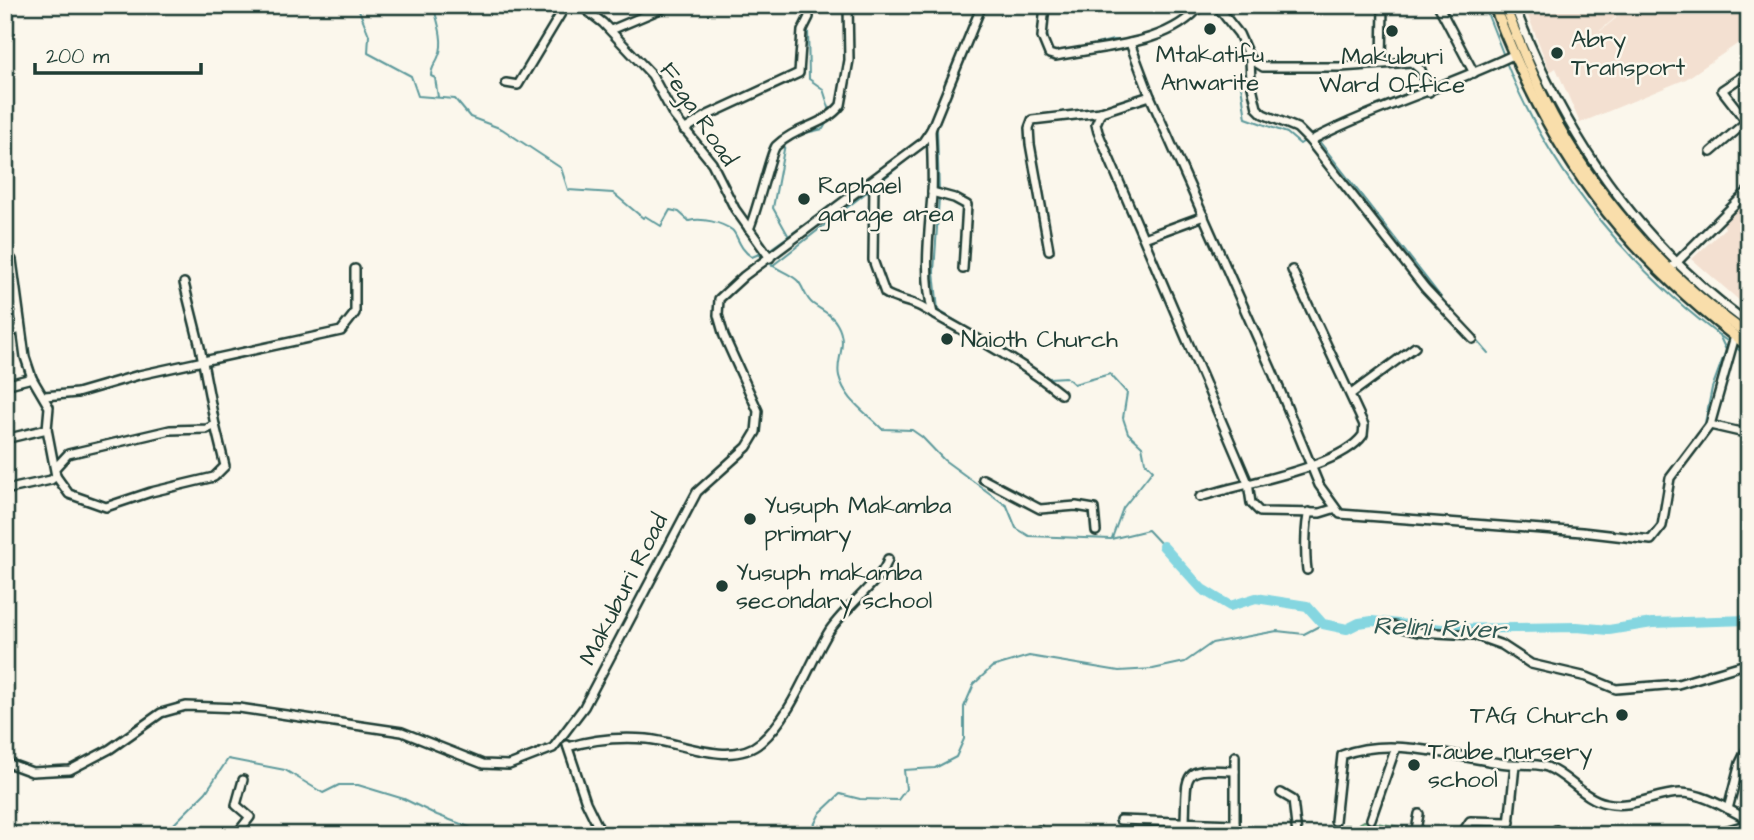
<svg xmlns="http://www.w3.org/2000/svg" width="1754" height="840" font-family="'Architects Daughter',sans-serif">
<rect width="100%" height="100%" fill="#fbf7ec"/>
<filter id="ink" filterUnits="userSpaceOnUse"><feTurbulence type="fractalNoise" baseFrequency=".0143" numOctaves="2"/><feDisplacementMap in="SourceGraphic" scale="14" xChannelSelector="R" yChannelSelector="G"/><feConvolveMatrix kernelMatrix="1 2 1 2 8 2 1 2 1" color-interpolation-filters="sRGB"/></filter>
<g filter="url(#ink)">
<g fill="#f3e0d1">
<polygon points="1524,5 1630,5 1581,47 1632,5 1749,5 1749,36 1686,79 1580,123 1556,68 1550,72"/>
<polygon points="1749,195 1749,309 1692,259 1725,228 1722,220"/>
</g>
<polygon fill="#9ee3af" stroke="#5e9072" stroke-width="2" points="1364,821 1414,829 1412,835 1343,835 1344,825 1357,825"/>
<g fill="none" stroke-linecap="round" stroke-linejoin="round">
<g stroke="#5c999b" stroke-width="2">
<path d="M357,5L369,35L368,53L411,76L418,96L455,99L470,117L502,129L561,168L568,190L613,193L643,218L645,216L661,226L670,210L679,212L689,221C702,217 722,223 732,230C738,235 738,248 752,257L759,254L762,258"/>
<path d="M433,5C437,20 445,41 439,55C436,64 431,67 431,76L435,78L438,97"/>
<polyline points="1484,5 1504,56"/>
<polyline points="808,27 809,79 823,89 830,111"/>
<polyline points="1046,28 1050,49 1057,53"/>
<polyline points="1131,39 1152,33"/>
<polyline points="1080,48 1113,40 1125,40"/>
<path d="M1506,62C1550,174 1634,274 1731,344"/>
<polyline points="952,69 977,9"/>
<polyline points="1239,73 1246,118 1287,133 1300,144 1306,140"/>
<polyline points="1397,106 1447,87"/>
<polyline points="1319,141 1451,310"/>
<polyline points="876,185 929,142"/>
<polyline points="939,192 937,128 958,72"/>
<polyline points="939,198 934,272 938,310 1049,378 1066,377 1074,384 1110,374 1127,393 1123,418 1128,433 1142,446 1145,462 1153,470 1123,508 1112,538"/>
<polyline points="788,235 773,208 785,144 801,134 823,129 828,120"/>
<polyline points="769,250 861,184"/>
<path d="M767,261C776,270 790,273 798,281C804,288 805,298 813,304C821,310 832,314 837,324C849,345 835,359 839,376C845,400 866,412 882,429L912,430L922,437L944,460L1007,506L1016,528L1029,536L1111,539L1148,530L1163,546"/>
<polyline points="772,266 872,188"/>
<polyline points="1475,338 1488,353"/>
<polyline points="1735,347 1749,357"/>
<polyline points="1704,428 1712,388 1726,350 1719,335"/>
<polyline points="1340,509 1355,512"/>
<polyline points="1381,514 1449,519"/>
<polyline points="163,835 206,792 228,759 285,770 323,793 339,785 358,785 404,799 437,815 490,835"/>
<polyline points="809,835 820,813 840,794 860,799 898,800 906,789 904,770 935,768 956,757 964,739 964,707 974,684 992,667 1029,656 1119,671 1153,669 1185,662 1212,643 1277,631 1304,634 1323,624"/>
</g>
<polyline stroke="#85d6e0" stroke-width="10" points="1163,546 1202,589 1230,606 1256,598 1307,606 1323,624 1347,629 1359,623 1372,621 1442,629 1577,627 1609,630 1652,623 1749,620"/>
<defs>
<g id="minor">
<polyline points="580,5 603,23 652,75 674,116 712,163 735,209 770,258"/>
<path d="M1045,5L1042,37L1049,54L1056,56C1102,46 1169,46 1201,5"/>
<polyline points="1216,5 1239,34 1250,59 1251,82 1257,108 1263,114 1297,128 1310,141 1425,288 1473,339"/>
<polyline points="1438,5 1474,73"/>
<path d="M1514,5C1562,132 1638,243 1749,324"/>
<polyline points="611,30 670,5"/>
<polyline points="1130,43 1150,96 1273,373 1319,485 1340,514 1582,532 1651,540 1662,526 1670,478 1710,425 1735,336"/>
<polyline points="1250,59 1263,67 1341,67 1411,62 1421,70 1429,92"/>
<polyline points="1382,63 1383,5"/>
<polyline points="1749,72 1722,90 1749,125"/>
<polyline points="506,83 518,85 566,5"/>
<polyline points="1101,112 1096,124 1098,132 1248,483 1251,503 1260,512 1320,513 1333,509"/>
<polyline points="684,130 708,115 799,73 802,31 809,17 807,5"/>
<path d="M931,130C932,152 933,174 932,195C929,233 923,276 933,314"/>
<path d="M1310,141C1375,107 1447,87 1513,55"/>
<polyline points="1711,152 1746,122"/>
<path d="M874,182L873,260L885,293C895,300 910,301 921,307C968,334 1018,359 1061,394"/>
<polyline points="932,192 954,198 967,205 963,269"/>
<path d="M749,229C757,212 771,151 776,146C795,127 825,126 841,105L849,60L848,5"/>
<polyline points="1144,238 1204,216"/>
<polyline points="1049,250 1030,144 1029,128 1032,120 1101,112 1150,96"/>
<polyline points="1673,266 1749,190"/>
<polyline points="5,335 17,330 20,323"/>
<polyline points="5,385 32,378"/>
<polyline points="1351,394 1415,347"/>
<polyline points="45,396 77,393 139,375 341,331 355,313 355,269"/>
<polyline points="1710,425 1749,434"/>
<polyline points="5,439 47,429"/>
<polyline points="56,467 68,454 170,430 207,429 215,425 200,347 184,283"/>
<polyline points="56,476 69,494 106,507 151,492 214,477 225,466 215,425"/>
<polyline points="983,479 1040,509 1076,506 1094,509 1096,531"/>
<polyline points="5,490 51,480 56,476 47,429 49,407 32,378 25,357 12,260"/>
<path d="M1200,497C1240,483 1339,469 1363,435L1364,425L1292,270"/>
<path d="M1307,570C1305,556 1305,524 1309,512"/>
<polyline points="1394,626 1418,632 1474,635 1502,645 1531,664 1587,677 1616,689 1678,684 1749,663"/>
<polyline points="567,745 586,802 602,835"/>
<path d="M568,747C593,739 621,737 647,739C681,742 731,768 761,742C793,714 807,668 828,633C841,611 885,577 888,559"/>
<polyline points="1235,756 1235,835"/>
<polyline points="5,762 32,772 70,770 110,749 161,713 186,706 239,708 402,732 483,764 509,765 553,748 584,707 697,492 747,447 756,432 758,411 724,336 718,315 719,299 744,276 922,143 931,130 982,5"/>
<polyline points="1281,793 1293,800 1297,835"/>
<polyline points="1728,809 1740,763 1749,745"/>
<polyline points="1371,819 1395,750"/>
<polyline points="1120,820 1235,824"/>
<path d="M1185,821C1187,770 1181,768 1235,771"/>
<path d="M1335,821L1342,755C1391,736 1451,756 1500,763C1515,766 1533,762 1547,767C1569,776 1584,799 1606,803C1633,809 1654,794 1680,793C1704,793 1727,809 1749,820"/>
<polyline points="236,835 250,817 236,805 243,780"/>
<polyline points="1036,835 1039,830"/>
<polyline points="1415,835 1419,814"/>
<polyline points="1461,835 1470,821 1510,822"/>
<polyline points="1508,835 1515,765"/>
<polyline points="1555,835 1556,830"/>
<polyline points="1711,835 1749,824"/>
</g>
<g id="major">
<path d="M1494,5C1550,154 1622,252 1749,347"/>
<path d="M1504,5C1521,46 1537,88 1559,127C1602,204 1676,286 1749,335"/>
</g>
</defs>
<use href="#minor" stroke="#1f3d34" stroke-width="12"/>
<use href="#major" stroke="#1f3d34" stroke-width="14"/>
<use href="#minor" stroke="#fbf7ec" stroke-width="7"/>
<use href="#major" stroke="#f9deab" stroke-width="9"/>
</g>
</g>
<g fill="#1f3d34" stroke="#fbf7ec" stroke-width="2.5">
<circle cx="1210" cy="29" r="7"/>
<circle cx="1392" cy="31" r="7"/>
<circle cx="1557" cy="53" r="7"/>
<circle cx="804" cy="199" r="7"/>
<circle cx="947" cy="339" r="7"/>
<circle cx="750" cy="519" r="7"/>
<circle cx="722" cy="586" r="7"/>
<circle cx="1622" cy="715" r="7"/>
<circle cx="1414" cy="765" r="7"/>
</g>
<g text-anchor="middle" stroke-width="5" stroke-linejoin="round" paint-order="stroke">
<g font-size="24" fill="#1f3d34" stroke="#fbf7ec" text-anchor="start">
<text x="1571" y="47">Abry<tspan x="1571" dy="28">Transport</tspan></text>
<text x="1210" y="62" text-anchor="middle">Mtakatifu<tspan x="1210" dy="28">Anwarite</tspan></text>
<text x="1392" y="64" text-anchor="middle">Makuburi<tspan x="1392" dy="28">Ward Office</tspan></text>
<text x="818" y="193">Raphael<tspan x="818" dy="28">garage area</tspan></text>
<text x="961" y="347">Naioth Church</text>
<text x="764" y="513">Yusuph Makamba<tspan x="764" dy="28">primary</tspan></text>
<text x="736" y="580">Yusuph makamba<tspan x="736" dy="28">secondary school</tspan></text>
<text x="1608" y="723" text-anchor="end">TAG Church</text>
<text x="1428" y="759">Taube nursery<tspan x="1428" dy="28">school</tspan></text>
</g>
<g font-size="24" fill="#1f3d34" stroke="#fbf7ec">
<text transform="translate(699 114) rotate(56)" y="8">Fega Road</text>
<text transform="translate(623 589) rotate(-63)" y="8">Makuburi Road</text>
</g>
<g font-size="26" font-style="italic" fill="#335c56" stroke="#fbf7ec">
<text transform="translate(1439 627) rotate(2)" y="9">Relini River</text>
</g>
</g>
<rect width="1754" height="840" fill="none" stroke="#fbf7ec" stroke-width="28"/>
<rect x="14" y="14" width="1726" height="812" fill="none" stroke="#1f3d34" stroke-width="2.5" filter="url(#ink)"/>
<path d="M35 63v10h166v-10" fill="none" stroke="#1f3d34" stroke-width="3.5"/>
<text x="46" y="63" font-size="21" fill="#1f3d34" stroke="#fbf7ec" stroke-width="5" paint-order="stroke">200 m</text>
</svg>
